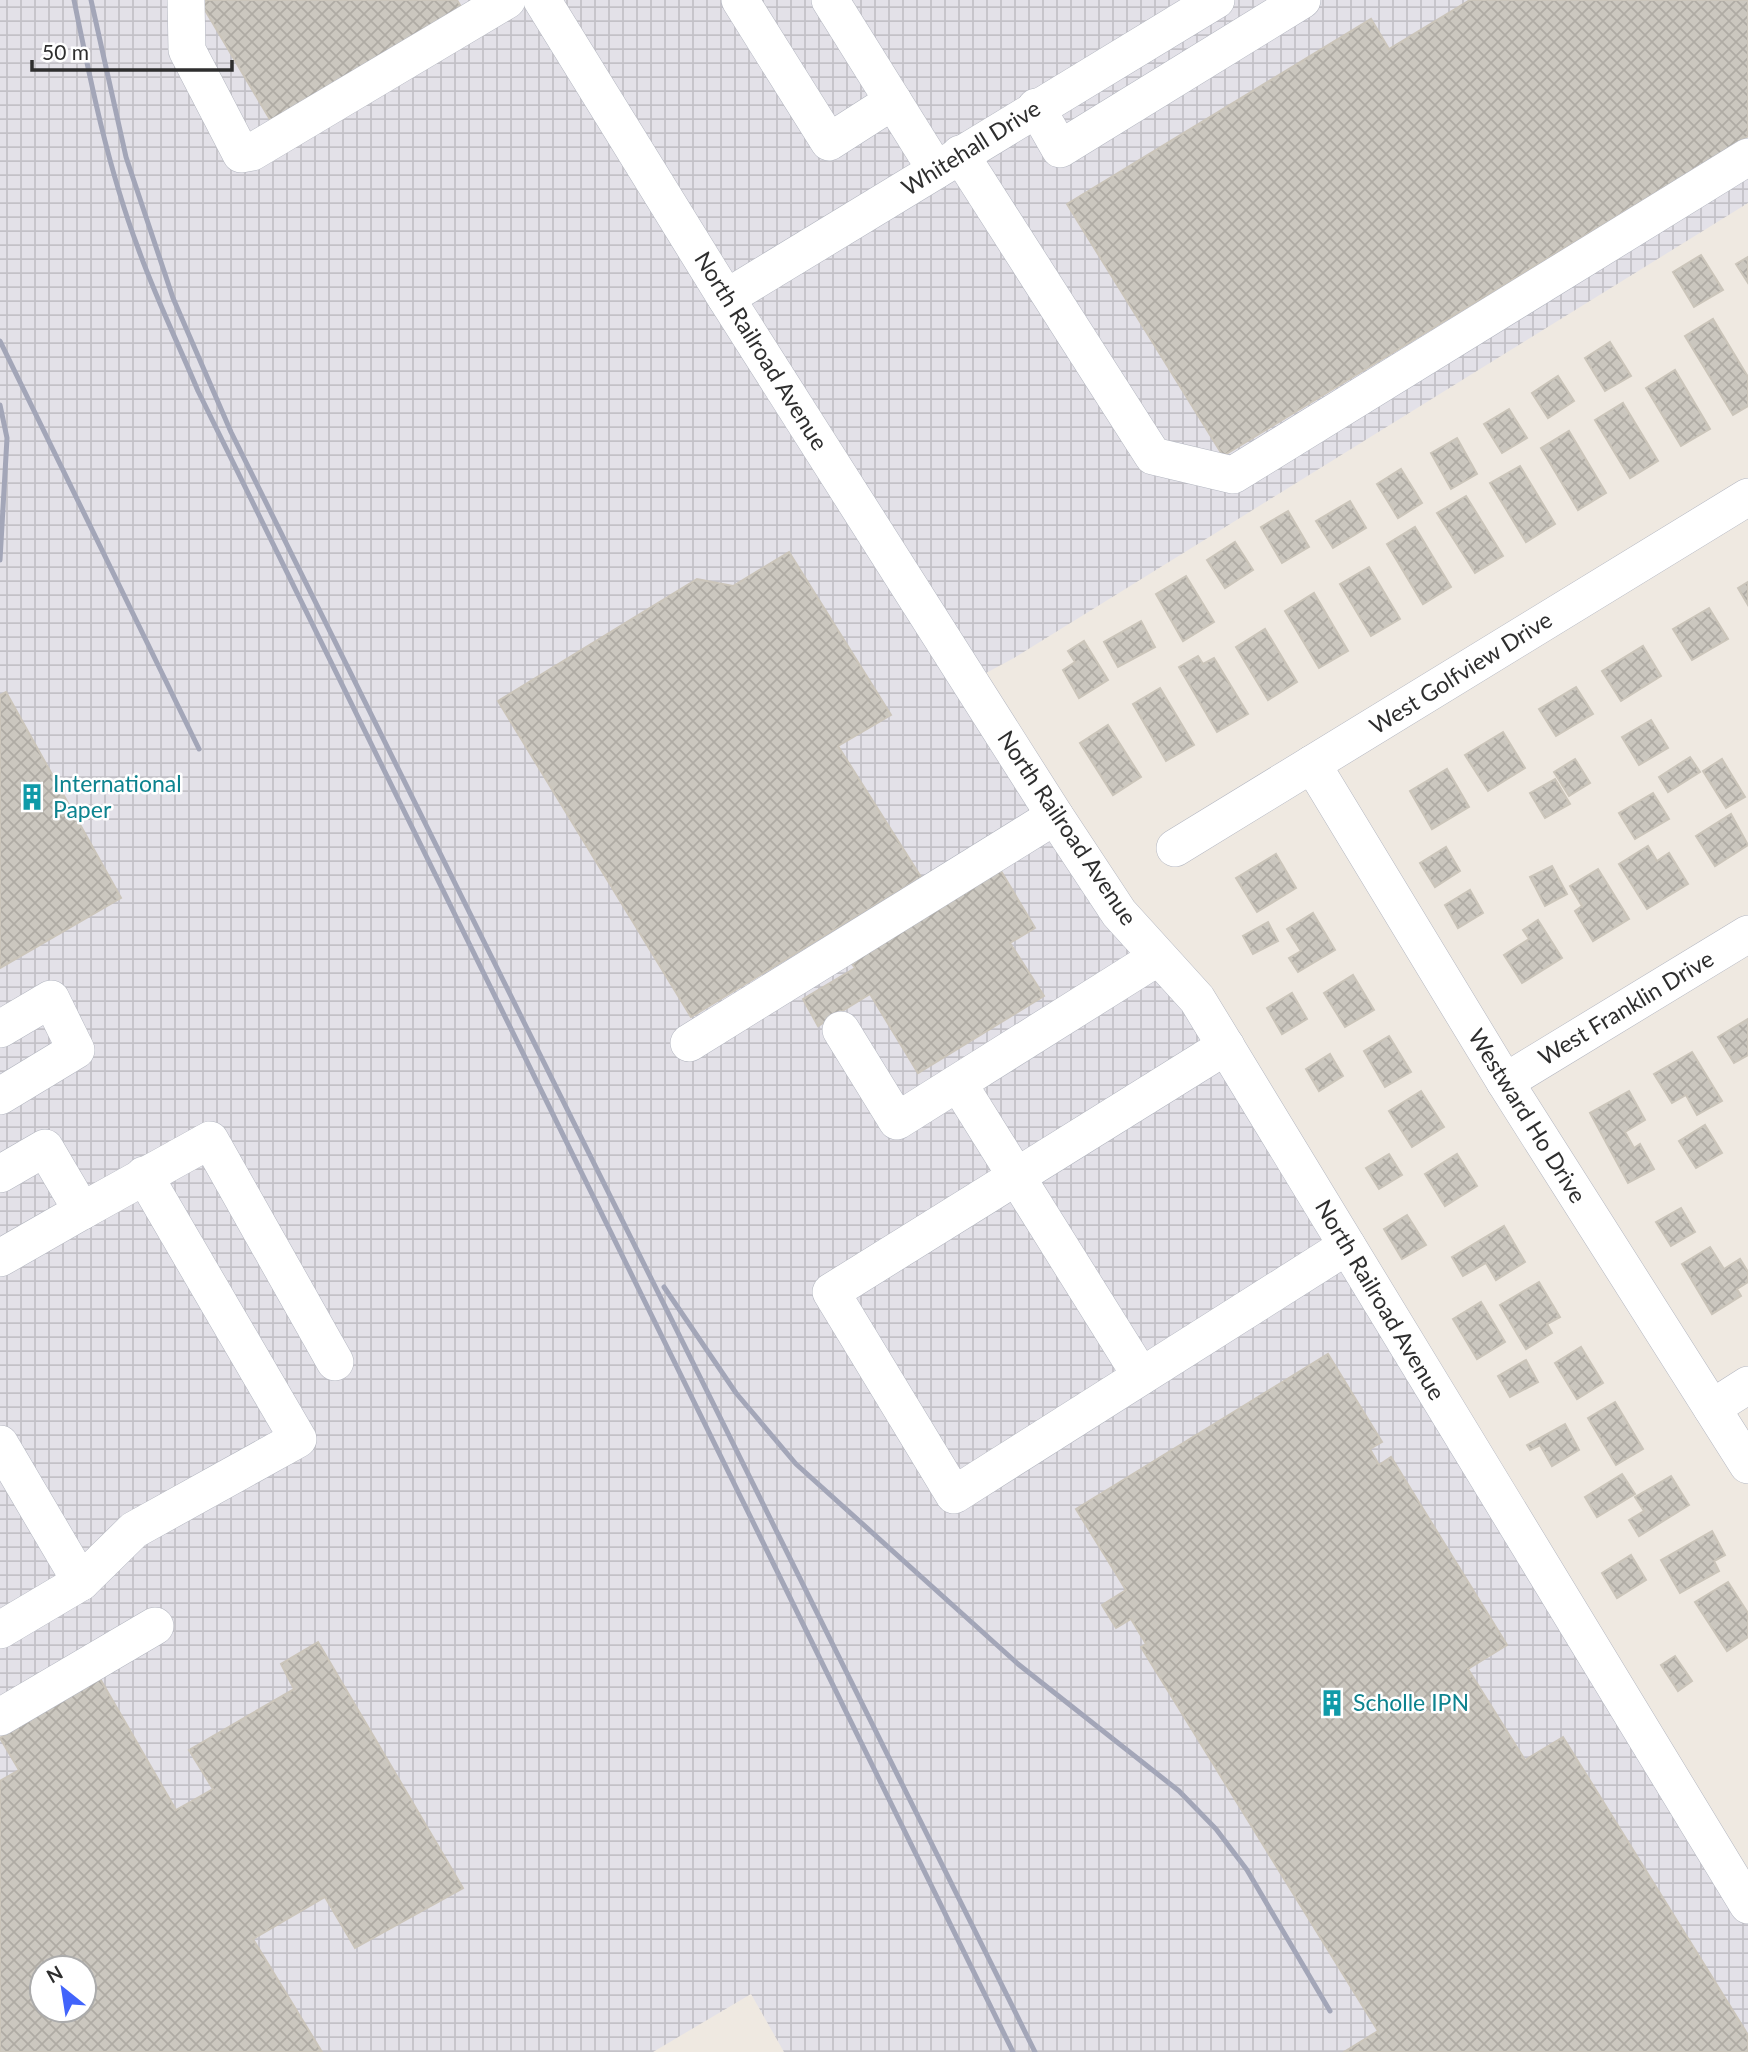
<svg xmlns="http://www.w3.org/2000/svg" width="1748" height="2052" font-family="Lato,sans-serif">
<defs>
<pattern id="industrial-grid" width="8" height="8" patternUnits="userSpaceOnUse" patternTransform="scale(1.75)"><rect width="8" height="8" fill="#e3e1e8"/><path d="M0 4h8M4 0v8" fill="none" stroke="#c3c1c7"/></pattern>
<pattern id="building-cross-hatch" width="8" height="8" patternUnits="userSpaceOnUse" patternTransform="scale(1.75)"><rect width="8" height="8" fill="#cbc7bf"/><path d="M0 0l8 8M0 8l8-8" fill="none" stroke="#afaba4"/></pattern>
</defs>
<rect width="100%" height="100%" fill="#efe9e1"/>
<path fill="url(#industrial-grid)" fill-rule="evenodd" d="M0,0H1748V203L1014,658L971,681L1197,999L1748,1905V2052H784L751,1994L653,2052H0ZM42,1968H84V2010H42Z"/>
<g fill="url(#building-cross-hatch)" stroke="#cbc5ba" stroke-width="2" fill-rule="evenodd">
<polygon points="199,0 457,0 467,17 278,133"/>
<polygon points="1470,0 1748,0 1748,136 1223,456 1067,204 1371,19 1389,49"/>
<polygon points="1701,255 1723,290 1694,307 1673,272"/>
<polygon points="1748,257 1748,283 1736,264"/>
<polygon points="1713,319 1748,377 1748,406 1733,415 1685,336"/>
<polygon points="1610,342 1631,376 1605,391 1585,358"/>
<polygon points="1675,370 1710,429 1681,446 1646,388"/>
<polygon points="1558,376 1574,401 1548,418 1532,393"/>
<polygon points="1623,403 1658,461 1630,478 1595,420"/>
<polygon points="1509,409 1527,438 1502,453 1484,424"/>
<polygon points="1569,431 1606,493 1578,510 1541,448"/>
<polygon points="1457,438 1477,474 1451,489 1431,453"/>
<polygon points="1520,466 1555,524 1526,542 1490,483"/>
<polygon points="1401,469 1422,503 1398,518 1377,484"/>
<polygon points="1466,496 1503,556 1475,573 1437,513"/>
<polygon points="1350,501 1366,528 1333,548 1316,521"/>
<polygon points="1288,511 1309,547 1282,563 1261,527"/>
<polygon points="1415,527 1451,587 1423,604 1387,544"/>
<polygon points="1235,542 1253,570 1225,588 1207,560"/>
<polygon points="789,552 891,715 838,746 921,877 691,1017 498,701 697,579 733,586"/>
<polygon points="1369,567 1400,619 1371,636 1340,584"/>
<polygon points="1186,576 1214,622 1183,641 1156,594"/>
<polygon points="1748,582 1748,605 1738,588"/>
<polygon points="1314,593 1348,651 1319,668 1285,611"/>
<polygon points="1709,608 1728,639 1692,660 1673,629"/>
<polygon points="1141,621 1155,647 1118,667 1104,642"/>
<polygon points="1265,629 1297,682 1268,700 1236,647"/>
<polygon points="1084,641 1108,680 1079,698 1063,670 1075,662 1068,651"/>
<polygon points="1643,646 1661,676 1621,701 1602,671"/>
<polygon points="1198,656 1203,664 1214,658 1248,714 1217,732 1179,667"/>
<polygon points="1576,687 1593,714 1556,736 1539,709"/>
<polygon points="1160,688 1194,745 1166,761 1133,704"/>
<polygon points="6,692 121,898 0,968 0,695"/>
<polygon points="1651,720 1668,748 1639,765 1622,737"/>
<polygon points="1108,725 1141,777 1113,795 1080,743"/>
<polygon points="1503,732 1525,768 1488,791 1465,755"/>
<polygon points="1690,757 1700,772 1668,792 1659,777"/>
<polygon points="1575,759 1590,783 1569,796 1554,772"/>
<polygon points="1722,759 1745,797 1726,808 1703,771"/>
<polygon points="1447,769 1469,807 1432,829 1410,791"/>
<polygon points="1555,779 1570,804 1545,818 1530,793"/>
<polygon points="1653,793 1669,819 1635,839 1619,813"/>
<polygon points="1731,814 1748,845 1715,866 1696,836"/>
<polygon points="1648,846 1657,861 1669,853 1688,884 1647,909 1619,864"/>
<polygon points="1446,847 1460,871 1435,887 1420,863"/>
<polygon points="1276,854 1296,888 1257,912 1236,878"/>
<polygon points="998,866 1035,928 1010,943 1044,996 918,1073 870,994 818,1026 803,999 855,968 847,957"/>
<polygon points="1552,866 1567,894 1545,906 1530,877"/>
<polygon points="1598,869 1629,919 1593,941 1575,911 1582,906 1570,886"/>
<polygon points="1470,890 1483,913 1458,928 1445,905"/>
<polygon points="1313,913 1335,950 1298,972 1289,958 1301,951 1287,929"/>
<polygon points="1538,920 1562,958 1522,983 1504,955 1529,939 1523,930"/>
<polygon points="1268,922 1278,941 1253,954 1243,936"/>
<polygon points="1353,975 1374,1010 1345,1027 1324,993"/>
<polygon points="1292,993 1307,1019 1282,1034 1267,1008"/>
<polygon points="1748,1019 1748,1055 1734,1063 1718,1037"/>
<polygon points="1389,1036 1411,1072 1385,1087 1364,1051"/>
<polygon points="1692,1052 1722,1101 1697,1115 1686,1095 1672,1103 1654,1074"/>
<polygon points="1330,1054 1343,1076 1319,1091 1306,1069"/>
<polygon points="1421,1091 1444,1127 1412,1147 1389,1111"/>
<polygon points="1629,1091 1645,1120 1625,1132 1634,1148 1640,1144 1654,1169 1628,1183 1590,1113"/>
<polygon points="1705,1125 1722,1153 1696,1168 1679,1141"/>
<polygon points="1389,1154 1402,1175 1379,1189 1366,1168"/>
<polygon points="1457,1154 1477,1186 1445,1206 1425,1174"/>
<polygon points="1681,1208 1695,1232 1671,1246 1656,1222"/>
<polygon points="1407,1215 1426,1245 1402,1259 1384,1229"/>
<polygon points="1504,1226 1525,1262 1496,1280 1486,1263 1463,1276 1452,1257"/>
<polygon points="1710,1247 1724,1269 1740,1259 1748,1272 1748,1282 1737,1289 1741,1296 1712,1314 1682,1264"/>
<polygon points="1539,1282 1560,1317 1547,1324 1552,1333 1526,1349 1500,1305"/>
<polygon points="1481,1302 1505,1342 1477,1359 1453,1319"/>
<polygon points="1581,1347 1603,1383 1577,1399 1555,1363"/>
<polygon points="1328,1354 1382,1442 1370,1449 1379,1465 1391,1457 1507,1645 1468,1669 1525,1760 1563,1737 1748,2035 1748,2052 1344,2052 1378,2031 1141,1647 1146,1644 1131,1619 1116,1628 1102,1605 1126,1590 1076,1509"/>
<polygon points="1526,1360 1538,1382 1510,1397 1498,1376"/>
<polygon points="1615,1402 1643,1449 1616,1465 1588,1418"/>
<polygon points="1565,1424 1579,1450 1552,1466 1540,1445 1530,1450 1527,1445"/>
<polygon points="1622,1474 1635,1494 1597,1517 1585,1497"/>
<polygon points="1671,1476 1689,1505 1639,1536 1629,1520 1644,1511 1635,1497"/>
<polygon points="1712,1531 1725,1555 1714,1561 1719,1571 1680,1593 1661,1560"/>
<polygon points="1631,1555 1646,1580 1617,1598 1602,1573"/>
<polygon points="1728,1582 1748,1613 1748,1637 1727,1651 1695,1602"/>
<path d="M318,1642L463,1888L355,1948L325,1897L253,1939L322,2052H0V1781L19,1770L0,1738L99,1677L176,1810L213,1789L189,1750L294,1689L281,1664ZM42,1968H84V2010H42Z"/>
<polygon points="1675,1656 1692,1681 1678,1691 1661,1665"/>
</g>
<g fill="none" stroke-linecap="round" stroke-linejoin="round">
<defs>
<g id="minor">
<polyline points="186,0 187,50 241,154 252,152 507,0"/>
<polyline points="542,0 726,298 1055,816 1119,913 1197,999 1748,1905"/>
<polyline points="740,0 829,142 893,101"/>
<polyline points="830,0 936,170"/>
<polyline points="1036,107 1060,149 1302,0"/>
<polyline points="960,154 1153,456 1233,475 1748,157"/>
<polyline points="726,298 1216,0"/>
<polyline points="1312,764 1505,1082 1748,1465"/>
<polyline points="1175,848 1748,497"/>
<polyline points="0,1029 51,999 76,1050 0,1096"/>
<polyline points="841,1030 897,1121 1158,957"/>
<polyline points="689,1043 1055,816"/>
<polyline points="1226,1046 831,1292 954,1495 1347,1246"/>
<polyline points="1505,1082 1748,934"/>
<polyline points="958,1083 1141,1376"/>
<polyline points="0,1174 45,1148 82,1211 210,1140 335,1362"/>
<polyline points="0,1258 82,1211"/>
<polyline points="1712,1408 1748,1385"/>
<polyline points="0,1444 81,1582 0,1630"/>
<polyline points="81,1582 134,1530 298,1439 144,1175"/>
<polyline points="0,1717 155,1626"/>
</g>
</defs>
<use href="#minor" stroke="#b4b7c1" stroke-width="38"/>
<use href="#minor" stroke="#fff" stroke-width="37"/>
<g stroke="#a3a6b8" stroke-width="5">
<path d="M74,0C91,84 108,168 138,248C155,296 178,343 198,391L1013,2052"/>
<polyline points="91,0 126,157 173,298 231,432 1035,2052"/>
<polyline points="0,341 199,749"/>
<polyline points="0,405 7,438 0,560"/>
<polyline points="664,1287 736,1393 796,1464 1018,1664 1179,1791 1216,1829 1247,1870 1330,2011"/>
</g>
</g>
<defs>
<symbol id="building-bare" viewBox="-9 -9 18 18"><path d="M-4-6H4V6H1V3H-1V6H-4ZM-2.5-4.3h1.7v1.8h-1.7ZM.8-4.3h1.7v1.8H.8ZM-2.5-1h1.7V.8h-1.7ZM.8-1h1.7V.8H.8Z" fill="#0f9aa8" stroke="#fff" stroke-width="2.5" paint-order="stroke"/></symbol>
</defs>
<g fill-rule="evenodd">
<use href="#building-bare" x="13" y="778" width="38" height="38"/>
<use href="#building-bare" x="1313" y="1684" width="38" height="38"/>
</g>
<g text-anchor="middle" stroke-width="5" stroke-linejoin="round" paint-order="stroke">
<g font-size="23" fill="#2e2e2e" stroke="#fff">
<text transform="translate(971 148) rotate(-32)" y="8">Whitehall Drive</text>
<text transform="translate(761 351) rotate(58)" y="8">North Railroad Avenue</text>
<text transform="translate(1461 673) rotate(-32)" y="8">West Golfview Drive</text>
<text transform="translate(1067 828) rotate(56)" y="8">North Railroad Avenue</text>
<text transform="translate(1626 1008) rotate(-31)" y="8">West Franklin Drive</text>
<text transform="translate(1527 1116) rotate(58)" y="8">Westward Ho Drive</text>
<text transform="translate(1380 1300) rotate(59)" y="8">North Railroad Avenue</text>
</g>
<g font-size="23" fill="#0d838f" stroke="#fff" text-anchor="start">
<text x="53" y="792">International<tspan x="53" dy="26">Paper</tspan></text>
<text x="1353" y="1711">Scholle IPN</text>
</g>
</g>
<g transform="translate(63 1989) rotate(330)"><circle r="33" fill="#ffffff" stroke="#ababab" stroke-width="2"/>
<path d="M0-5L12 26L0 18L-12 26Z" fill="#4264fb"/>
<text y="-10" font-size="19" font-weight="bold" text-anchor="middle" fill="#2e2e2e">N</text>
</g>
<path d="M32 60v10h200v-10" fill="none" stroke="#2e2e2e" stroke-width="3.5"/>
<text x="42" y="60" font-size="21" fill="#2e2e2e" stroke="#ffffff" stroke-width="5" paint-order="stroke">50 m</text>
</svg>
